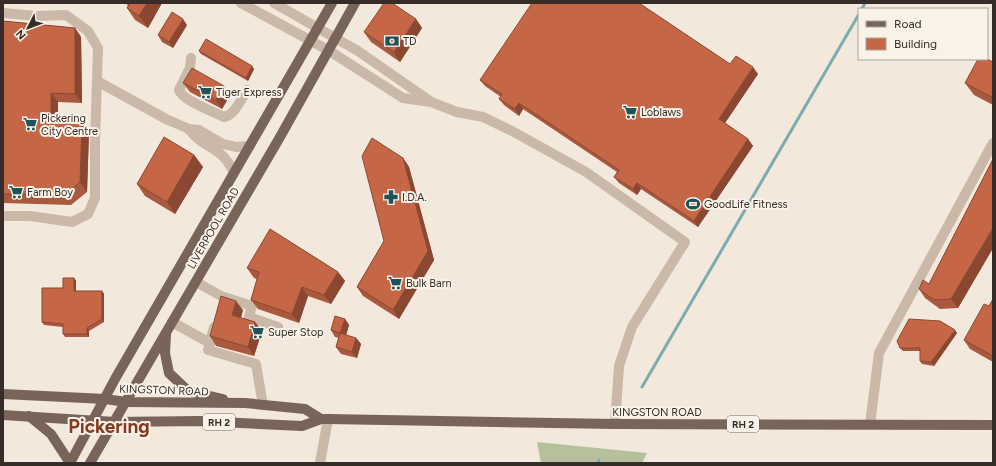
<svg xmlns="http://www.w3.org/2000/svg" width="996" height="466" font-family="Figtree,sans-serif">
<rect width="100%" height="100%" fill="#f2e8dc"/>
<polygon fill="#b4c19c" points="537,442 647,453 642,463 541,463"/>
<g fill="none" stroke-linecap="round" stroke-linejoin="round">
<g stroke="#7bacaf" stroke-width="3">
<polyline points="862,9 865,3"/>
<polyline points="642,387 859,14"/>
<polyline points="598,463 599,460"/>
</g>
<g stroke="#cab8a8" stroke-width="10">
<polyline points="241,3 328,50 403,98 431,102 457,112 483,117 512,131 586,172 685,242 632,327 619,366 615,424"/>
<polyline points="274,3 358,51 430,101"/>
<polyline points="3,13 37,16 66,15 88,31 98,48 95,142 95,198 88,214 72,222 30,216 3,216"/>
<path d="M191,58L190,68L179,90C182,100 214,112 224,117C235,115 241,99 247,90"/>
<polyline points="97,81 166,119 189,129 199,130 223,144 236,147 250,146"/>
<path d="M189,129C204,150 222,145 234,173"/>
<polyline points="196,282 223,297"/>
<polyline points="224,297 252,306 249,317 278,327"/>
<polyline points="172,322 210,343"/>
<polyline points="214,327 208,350 256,364 263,405"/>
<polyline points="870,424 879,353 993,143"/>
<polyline points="320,463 328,419"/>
</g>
<g stroke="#796459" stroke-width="10">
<polyline points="166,334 165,353 169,373 188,391 223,399"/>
<polyline points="3,394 105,399 126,402 245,403 305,409 321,419"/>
<polyline points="3,415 115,422 199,421 302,426 321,419 328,419 615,424 993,425"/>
<polyline points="29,416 51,434 70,463"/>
<polyline points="70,463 115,379 332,3"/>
<polyline points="90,463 280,137 355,3"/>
</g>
</g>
<g fill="#a9593d">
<polygon points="124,3 162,3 148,28 135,20 127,8 128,5"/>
<polygon points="416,19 422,28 400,62 371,42 364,32"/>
<polygon points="3,21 75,28 81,37 82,103 58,102 58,123 82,123 89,132 87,192 71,205 3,203"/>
<polygon points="187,25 173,48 162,42 158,35"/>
<polygon points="199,51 252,66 254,69 248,81 201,54"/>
<polygon points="993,62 993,105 974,95 965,83"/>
<polygon points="730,64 758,74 725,123 748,139 753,146 698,227 641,189 637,195 619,183 614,177 617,172 523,109 519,116 504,105 499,99 501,97 485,86 480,80"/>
<polygon points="183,83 224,86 230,95 222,109 190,92"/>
<polygon points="194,155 203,167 175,214 145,196 137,184"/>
<polygon points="403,158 409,167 434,260 399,319 363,296 357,287 384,241"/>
<polygon points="993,159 993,248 958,308 940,309 925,298 919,289 929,284"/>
<polygon points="247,268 338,272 345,281 331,304 308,296 299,323 258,309 251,300 257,279 254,278"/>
<polygon points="74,278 76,281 76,291 102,291 104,294 104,322 89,331 89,337 65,337 63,334 63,327 44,325 42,322 63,288"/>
<polygon points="993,299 993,362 970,349 964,340 989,306"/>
<polygon points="243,310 241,318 255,322 262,331 254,356 216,346 210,336"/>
<polygon points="345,319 349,325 346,335 356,338 361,344 357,358 341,354 336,347 339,338 335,337 331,330"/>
<polygon points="957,333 934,366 922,364 920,361 920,351 903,351 900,348"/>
</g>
<g fill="#8a4832">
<polygon points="147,3 162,3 148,28 139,16"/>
<polygon points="183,19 187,25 173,48 169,42"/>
<polygon points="416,19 422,28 400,62 394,52"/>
<polygon points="75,28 81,37 82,103 75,94"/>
<polygon points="252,66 254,69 248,81 246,78"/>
<polygon points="753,67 758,74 723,126 719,119"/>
<polygon points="224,86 230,95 222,109 216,100"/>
<polygon points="51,93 58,102 58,132 51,123"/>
<polygon points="519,103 523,109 519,116 515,109"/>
<polygon points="82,123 89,132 87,192 80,182"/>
<polygon points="748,139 753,146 698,227 694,221"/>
<polygon points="194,155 203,167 175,214 167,202"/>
<polygon points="403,158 409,167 434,260 399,319 393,310"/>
<polygon points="637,183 641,189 637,195 633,189"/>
<polygon points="993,228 993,248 958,308 951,299"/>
<polygon points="338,272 345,281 331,304 324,295"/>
<polygon points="74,278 76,281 76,294 74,291"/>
<polygon points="302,287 308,296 299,323 292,314"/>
<polygon points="102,291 104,294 104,322 102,319"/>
<polygon points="236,301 243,310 239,324 232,315"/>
<polygon points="345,319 349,325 345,339 340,333"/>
<polygon points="255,322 262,331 254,356 248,347"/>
<polygon points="87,328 89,331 89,337 87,334"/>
<polygon points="955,330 957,333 934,366 931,362"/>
<polygon points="356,338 361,344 357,358 352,352"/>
</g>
<g fill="#c56747" stroke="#8a4832">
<polygon points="130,3 147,3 139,16 127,8"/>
<polygon points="384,3 392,3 416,19 394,52 364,32"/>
<polygon points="532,3 639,3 730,64 736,56 753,67 719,119 748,139 694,221 637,183 633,189 614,177 619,170 519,103 515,109 499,99 502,94 480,80"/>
<polygon points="172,12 183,19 169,42 158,35"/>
<polygon points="3,21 75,28 75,94 51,93 51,123 82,123 80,182 65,195 3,194"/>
<polygon points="206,39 252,66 246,78 199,51"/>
<polygon points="978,59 987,59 993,62 993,98 965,83"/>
<polygon points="192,68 224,86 216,100 183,83"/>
<polygon points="164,137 194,155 167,202 137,184"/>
<polygon points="372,138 403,158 428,251 393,310 357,287 384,241 362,156"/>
<polygon points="993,159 993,228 951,299 934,300 919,289 923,280 929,284"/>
<polygon points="270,229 338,272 324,295 302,287 292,314 251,300 259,272 247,268"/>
<polygon points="63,278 74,278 74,291 102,291 102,319 87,328 87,334 63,334 63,324 42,322 42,288 63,288"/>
<polygon points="221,296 236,301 232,315 255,322 248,347 210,336"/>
<polygon points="993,299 993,356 964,340 984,304 989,306"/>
<polygon points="335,316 345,319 340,333 331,330"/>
<polygon points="909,319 940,321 955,330 931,362 920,361 920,348 900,348 897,341"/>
<polygon points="340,333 356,338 352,352 336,347"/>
</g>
<defs>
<symbol id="bank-bare" viewBox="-9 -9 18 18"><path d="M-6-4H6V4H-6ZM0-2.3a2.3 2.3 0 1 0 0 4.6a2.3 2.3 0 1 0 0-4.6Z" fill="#1e5458" stroke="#f9f2e8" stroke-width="2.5" paint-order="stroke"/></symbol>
<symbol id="supermarket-bare" viewBox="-9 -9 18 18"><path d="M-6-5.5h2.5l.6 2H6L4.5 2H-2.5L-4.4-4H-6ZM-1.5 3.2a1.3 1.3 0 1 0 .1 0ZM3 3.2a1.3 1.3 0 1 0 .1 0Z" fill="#1e5458" stroke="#f9f2e8" stroke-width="2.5" paint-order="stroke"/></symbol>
<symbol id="pharmacy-bare" viewBox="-9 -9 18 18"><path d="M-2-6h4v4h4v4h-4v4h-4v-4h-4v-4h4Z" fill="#1e5458" stroke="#f9f2e8" stroke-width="2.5" paint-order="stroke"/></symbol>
<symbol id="stadium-bare" viewBox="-9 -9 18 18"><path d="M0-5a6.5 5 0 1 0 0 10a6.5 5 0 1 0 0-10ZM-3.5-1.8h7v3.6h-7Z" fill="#1e5458" stroke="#f9f2e8" stroke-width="2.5" paint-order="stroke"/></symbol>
</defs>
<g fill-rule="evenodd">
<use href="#bank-bare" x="382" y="31" width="20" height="20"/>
<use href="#supermarket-bare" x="195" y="82" width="20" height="20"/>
<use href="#supermarket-bare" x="620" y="102" width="20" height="20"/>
<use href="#supermarket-bare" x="20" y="114" width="20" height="20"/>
<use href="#supermarket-bare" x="6" y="182" width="20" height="20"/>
<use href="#pharmacy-bare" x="381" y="187" width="20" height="20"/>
<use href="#stadium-bare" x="683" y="194" width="20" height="20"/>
<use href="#supermarket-bare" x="385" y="273" width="20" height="20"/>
<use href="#supermarket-bare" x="247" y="322" width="20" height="20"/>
</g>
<g text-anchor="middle" stroke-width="4" stroke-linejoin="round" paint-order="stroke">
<g fill="#f9f2e8" stroke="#716862" stroke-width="1">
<rect x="203" y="414" width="32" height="16" rx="3"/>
<rect x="727" y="416" width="32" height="16" rx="3"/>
</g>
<g font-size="10" font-weight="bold" fill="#372d28">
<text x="219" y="426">RH 2</text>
<text x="743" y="428">RH 2</text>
</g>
<g font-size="11" fill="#372d28" stroke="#f9f2e8" text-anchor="start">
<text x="403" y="45">TD</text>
<text x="216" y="96">Tiger Express</text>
<text x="641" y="116">Loblaws</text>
<text x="41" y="122">Pickering<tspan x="41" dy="13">City Centre</tspan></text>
<text x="27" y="196">Farm Boy</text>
<text x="402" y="201">I.D.A.</text>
<text x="704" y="208">GoodLife Fitness</text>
<text x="406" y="287">Bulk Barn</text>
<text x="268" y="336">Super Stop</text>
</g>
<g font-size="11" fill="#372d28" stroke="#f9f2e8">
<text transform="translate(213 228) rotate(-60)" y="4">LIVERPOOL ROAD</text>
<text transform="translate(164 390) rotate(2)" y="4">KINGSTON ROAD</text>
<text x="657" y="416">KINGSTON ROAD</text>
</g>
<g font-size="19" font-weight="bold" fill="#853a21" stroke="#f9f2e8">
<text x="109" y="433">Pickering</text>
</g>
</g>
<rect width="996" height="466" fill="none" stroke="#372d28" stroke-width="8"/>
<rect x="858" y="8" width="130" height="52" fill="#f9f2e8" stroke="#aba39b"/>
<rect x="866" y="21" width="20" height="6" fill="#796459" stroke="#aba39b"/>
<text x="894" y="28" font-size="12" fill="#372d28">Road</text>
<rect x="866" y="38" width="20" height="12" fill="#c56747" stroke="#aba39b"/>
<text x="894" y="48" font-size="12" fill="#372d28">Building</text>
<g transform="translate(28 28) rotate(228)" stroke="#f9f2e8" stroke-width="3" paint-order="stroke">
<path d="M0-3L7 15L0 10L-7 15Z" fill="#372d28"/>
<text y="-6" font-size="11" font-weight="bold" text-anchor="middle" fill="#372d28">N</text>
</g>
</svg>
